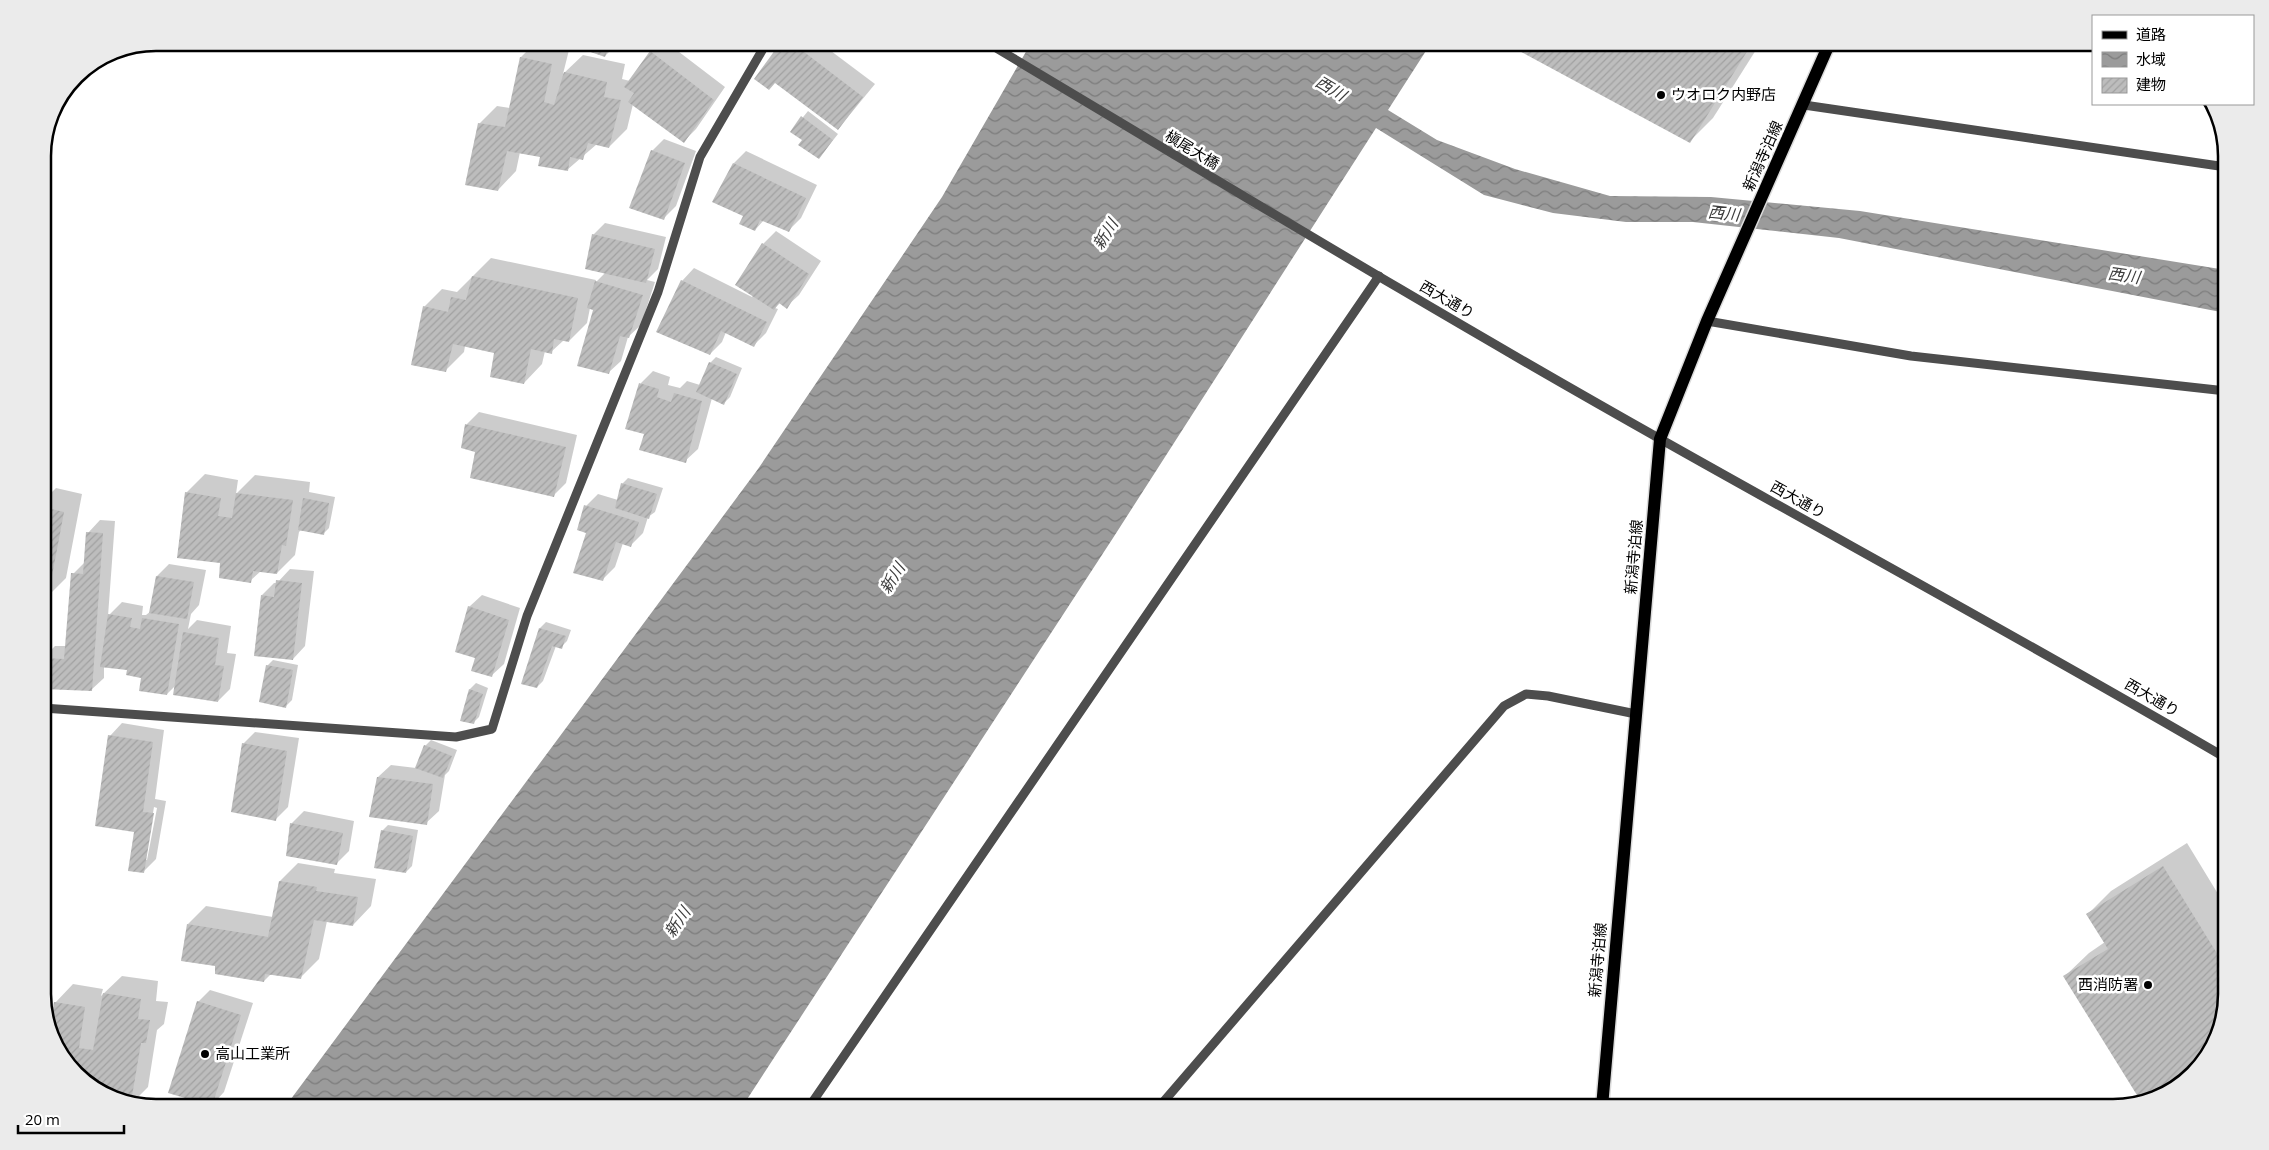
<svg xmlns="http://www.w3.org/2000/svg" width="2269" height="1150" font-family="'Open Sans','Noto Sans JP',sans-serif">
<defs>
<pattern id="water-waves" width="16" height="10" patternUnits="userSpaceOnUse" patternTransform="scale(1.25)"><rect width="16" height="10" fill="#9b9b9b"/><path d="M0 5q4-4 8 0t8 0" fill="none" stroke="#7c7c7c"/></pattern>
<pattern id="building-hatch" width="6" height="6" patternUnits="userSpaceOnUse" patternTransform="scale(1.25)"><rect width="6" height="6" fill="#bdbdbd"/><path d="M-1 1l2-2M0 6l6-6M5 7l2-2" fill="none" stroke="#a1a1a1"/></pattern>
</defs>
<rect width="100%" height="100%" fill="#fff"/>
<polygon fill="url(#water-waves)" points="1031,43 1431,43 1388,110 1437,140 1515,169 1610,196 1711,197 1860,211 2226,270 2226,313 1839,238 1693,222 1626,222 1553,213 1484,195 1376,128 1113,538 742,1107 285,1107 758,469 942,197"/>
<g fill="#0003" fill-rule="evenodd">
<polygon points="536,42 555,42 570,46 563,74 583,55 625,64 622,79 630,81 651,52 660,42 666,42 725,87 696,129 684,141 633,104 627,129 609,147 597,144 567,170 541,156 520,152 516,171 498,190 479,124 497,106 510,108 521,57"/>
<polygon points="572,42 613,42 611,50 605,56"/>
<polygon points="783,42 819,42 875,84 838,129"/>
<polygon points="1517,42 1761,42 1713,118 1690,141"/>
<polygon points="808,111 838,134 819,158 804,140 791,132"/>
<polygon points="664,139 696,151 676,206 664,218 652,151"/>
<polygon points="746,151 817,185 801,218 788,231 764,220 755,230 745,216 714,202 734,163"/>
<polygon points="605,223 666,237 658,269 647,280 655,282 641,325 628,337 621,361 608,373 595,310 590,308 587,323 569,341 564,340 551,352 545,351 542,364 524,383 496,352 465,346 464,352 445,371 424,307 442,289 457,292 491,258 596,280 595,283 606,272 593,235"/>
<polygon points="776,231 821,261 799,295 786,307 780,303 775,308 778,309 766,333 753,346 726,332 722,342 710,354 682,281 694,268 752,297 753,295 737,285 763,244"/>
<polygon points="716,357 742,368 730,397 724,403 712,398 698,449 685,461 646,433 627,428 641,383 653,371 670,377 668,385 680,388 687,381 700,385 710,363"/>
<polygon points="479,412 577,435 566,483 553,496 477,451 467,424"/>
<polygon points="205,474 238,480 236,494 255,475 310,482 309,492 335,497 329,528 323,534 301,530 299,532 295,555 277,573 261,571 250,581 222,562 186,493"/>
<polygon points="628,478 663,488 655,512 648,517 643,533 631,545 623,543 615,567 603,579 587,532 586,506 598,494 618,500 622,484"/>
<polygon points="56,488 82,494 66,578 48,596 43,595 43,495 48,496"/>
<polygon points="100,520 115,521 108,616 122,602 143,606 142,615 146,615 151,611 157,576 169,564 206,570 199,605 191,614 188,629 197,620 231,626 227,653 236,654 230,689 218,701 176,685 167,694 128,669 104,666 104,678 91,690 43,688 43,658 55,646 66,646 73,574 86,561 88,533"/>
<polygon points="290,569 314,571 305,646 293,659 262,595 274,583 277,583"/>
<polygon points="482,595 520,608 504,664 491,676 477,658 469,607"/>
<polygon points="546,622 571,630 567,641 561,647 556,646 543,681 537,687 540,628"/>
<polygon points="273,660 298,665 292,700 286,706 267,666"/>
<polygon points="476,683 488,688 479,717 473,723 462,720 470,689"/>
<path d="M122,723L164,730L155,799L166,801L156,859L143,872L136,831L110,736ZM154,807L157,808L147,860H145Z"/>
<polygon points="255,732 299,738 288,807 275,820 243,744"/>
<polygon points="431,740 457,750 449,771 445,775 439,811 426,823 378,777 391,765 416,768 425,746"/>
<polygon points="304,811 354,821 349,851 337,863 291,824"/>
<polygon points="388,825 418,830 412,866 406,872 382,831"/>
<polygon points="2187,843 2226,907 2226,994 2215,1044 2065,976 2089,953 2105,942 2088,914 2111,891"/>
<polygon points="298,863 335,869 334,873 376,879 371,906 353,925 327,921 319,959 301,977 271,974 264,981 217,965 188,924 206,906 273,917 280,881"/>
<polygon points="122,976 158,981 156,1001 168,1002 164,1024 157,1030 148,1087 133,1102 106,1096 62,1057 51,1026 55,1003 73,984 103,989 101,996"/>
<polygon points="210,990 253,1003 224,1092 212,1105 198,1002"/>
</g>
<g fill="url(#building-hatch)">
<polygon points="571,42 610,42 605,57 570,45"/>
<polygon points="781,42 791,42 863,97 838,130 775,83 769,90 754,79"/>
<polygon points="1515,42 1753,42 1690,143 1512,47"/>
<polygon points="650,51 714,100 684,143 628,102 634,93 624,87"/>
<polygon points="520,57 552,64 544,102 554,105 564,72 607,82 604,97 621,100 609,148 588,143 583,160 570,157 568,171 538,166 540,157 507,151 498,191 465,185 478,123 505,127"/>
<polygon points="801,116 833,140 819,159 798,145 802,140 790,132"/>
<polygon points="651,150 685,163 664,220 629,208"/>
<polygon points="733,163 806,198 789,232 760,220 755,231 739,224 743,216 712,202"/>
<polygon points="592,234 655,249 646,283 585,269"/>
<polygon points="762,243 809,274 787,309 779,303 774,310 735,285"/>
<polygon points="472,276 578,298 569,342 554,339 552,354 531,349 524,384 490,377 494,353 453,344 446,372 411,365 423,306 448,312 451,297 466,300"/>
<polygon points="681,280 767,322 754,347 721,331 710,355 656,332"/>
<polygon points="595,281 643,295 629,338 620,336 609,374 577,366 593,310 587,308"/>
<polygon points="709,362 737,374 724,405 696,392"/>
<polygon points="639,383 659,389 657,397 671,402 674,393 702,401 686,463 639,450 644,434 625,429"/>
<polygon points="465,424 566,447 554,497 470,478 475,452 461,448"/>
<polygon points="621,483 657,494 649,519 615,508"/>
<polygon points="185,492 221,498 218,516 232,518 236,493 293,500 286,546 282,545 277,574 253,571 251,583 219,578 220,563 177,558"/>
<polygon points="303,498 329,503 324,535 298,530"/>
<polygon points="584,505 639,522 631,547 616,542 603,581 573,573 586,533 577,530"/>
<polygon points="43,507 64,512 48,597 43,596"/>
<polygon points="86,532 103,533 92,691 43,689 43,658 64,659 71,573 83,574"/>
<polygon points="156,576 194,582 187,619 149,613"/>
<polygon points="276,580 302,583 293,660 254,656 261,595 274,597"/>
<polygon points="468,606 509,620 492,677 471,671 475,658 455,652"/>
<polygon points="108,614 132,618 130,627 140,629 142,618 179,624 167,695 139,691 141,678 126,675 127,670 100,667"/>
<polygon points="539,628 566,636 562,649 552,646 537,688 521,684"/>
<polygon points="183,632 219,638 215,665 224,666 218,702 173,695"/>
<polygon points="266,665 293,670 286,708 259,702"/>
<polygon points="469,689 483,694 474,724 460,721"/>
<polygon points="108,735 153,742 143,812 154,813 144,873 128,871 134,832 95,826"/>
<polygon points="242,743 287,751 276,821 231,812"/>
<polygon points="424,745 452,756 443,778 415,768"/>
<polygon points="377,777 433,784 427,825 369,817"/>
<polygon points="290,823 343,833 337,865 286,856"/>
<polygon points="381,830 413,836 406,873 374,868"/>
<polygon points="2163,866 2226,968 2226,994 2215,1044 2176,1089 2140,1100 2063,976 2108,949 2086,914"/>
<polygon points="279,881 317,887 316,891 358,897 353,926 314,920 301,979 265,974 264,982 215,974 215,966 181,961 187,924 268,937"/>
<polygon points="103,993 141,999 138,1019 150,1020 146,1043 141,1043 131,1102 106,1096 62,1057 50,1024 54,1002 85,1007 79,1048 93,1050"/>
<polygon points="197,1001 241,1015 212,1106 168,1093"/>
</g>
<g fill="none" stroke-linecap="round" stroke-linejoin="round">
<defs>
<polyline id="major" points="1602,1107 1660,439 1707,321 1830,42"/>
</defs>
<use href="#major" stroke="#dbdbdb" stroke-width="15"/>
<g stroke="#4d4d4d" stroke-width="9">
<path d="M986,42C1211,176 1434,312 1662,440C1850,546 2040,649 2226,758"/>
<polyline points="1804,105 2226,167"/>
<polyline points="1707,321 1911,356 2226,391"/>
<polyline points="43,708 456,737 492,729 527,616 658,292 700,157 767,42"/>
<polyline points="809,1107 1379,276"/>
<polyline points="1159,1107 1504,706 1526,694 1548,696 1636,714"/>
</g>
<use href="#major" stroke="#000" stroke-width="12"/>
</g>
<g fill="#000" stroke="#fff" stroke-width="2">
<circle cx="1661" cy="95" r="5"/>
<circle cx="2148" cy="985" r="5"/>
<circle cx="205" cy="1054" r="5"/>
</g>
<g text-anchor="middle" stroke-width="5" stroke-linejoin="round" paint-order="stroke">
<g font-size="15" fill="#000" stroke="#fff" text-anchor="start">
<text x="1671" y="100">ウオロク内野店</text>
<text x="2138" y="990" text-anchor="end">西消防署</text>
<text x="215" y="1059">高山工業所</text>
</g>
<g font-size="15" fill="#000" stroke="#fff">
<text transform="translate(1192 150) rotate(31)" y="5">槇尾大橋</text>
<text transform="translate(1763 156) rotate(-66)" y="5">新潟寺泊線</text>
<text transform="translate(1447 300) rotate(30)" y="5">西大通り</text>
<text transform="translate(1798 500) rotate(29)" y="5">西大通り</text>
<text transform="translate(1634 557) rotate(-85)" y="5">新潟寺泊線</text>
<text transform="translate(2152 698) rotate(30)" y="5">西大通り</text>
<text transform="translate(1598 960) rotate(-85)" y="5">新潟寺泊線</text>
</g>
<g font-size="16" font-style="italic" fill="#3c3c3c" stroke="#fff">
<text transform="translate(1331 88) rotate(31)" y="6">西川</text>
<text transform="translate(1724 213) rotate(6)" y="6">西川</text>
<text transform="translate(1105 234) rotate(-58)" y="6">新川</text>
<text transform="translate(2124 275) rotate(8)" y="6">西川</text>
<text transform="translate(892 578) rotate(-58)" y="6">新川</text>
<text transform="translate(677 922) rotate(-56)" y="6">新川</text>
</g>
</g>
<path d="M0 0H2269V1150H0ZM156 51H2113A105 105 0 0 1 2218 156V994A105 105 0 0 1 2113 1099H156A105 105 0 0 1 51 994V156A105 105 0 0 1 156 51Z" fill="#ebebeb" fill-rule="evenodd"/>
<path fill="none" stroke="#000" stroke-width="2.5" d="M156 51H2113A105 105 0 0 1 2218 156V994A105 105 0 0 1 2113 1099H156A105 105 0 0 1 51 994V156A105 105 0 0 1 156 51Z"/>
<rect x="2092" y="15" width="162" height="90" fill="#ffffff" stroke="#999999"/>
<rect x="2102" y="31" width="25" height="8" fill="#000000" stroke="#999999"/>
<text x="2136" y="40" font-size="15" fill="#000000">道路</text>
<rect x="2102" y="52" width="25" height="15" fill="url(#water-waves)" stroke="#999999"/>
<text x="2136" y="65" font-size="15" fill="#000000">水域</text>
<rect x="2102" y="78" width="25" height="15" fill="url(#building-hatch)" stroke="#999999"/>
<text x="2136" y="90" font-size="15" fill="#000000">建物</text>
<path d="M18 1125v8h106v-8" fill="none" stroke="#000000" stroke-width="2.5"/>
<text x="25" y="1125" font-size="15" fill="#000000" stroke="#ffffff" stroke-width="4" paint-order="stroke">20 m</text>
</svg>
